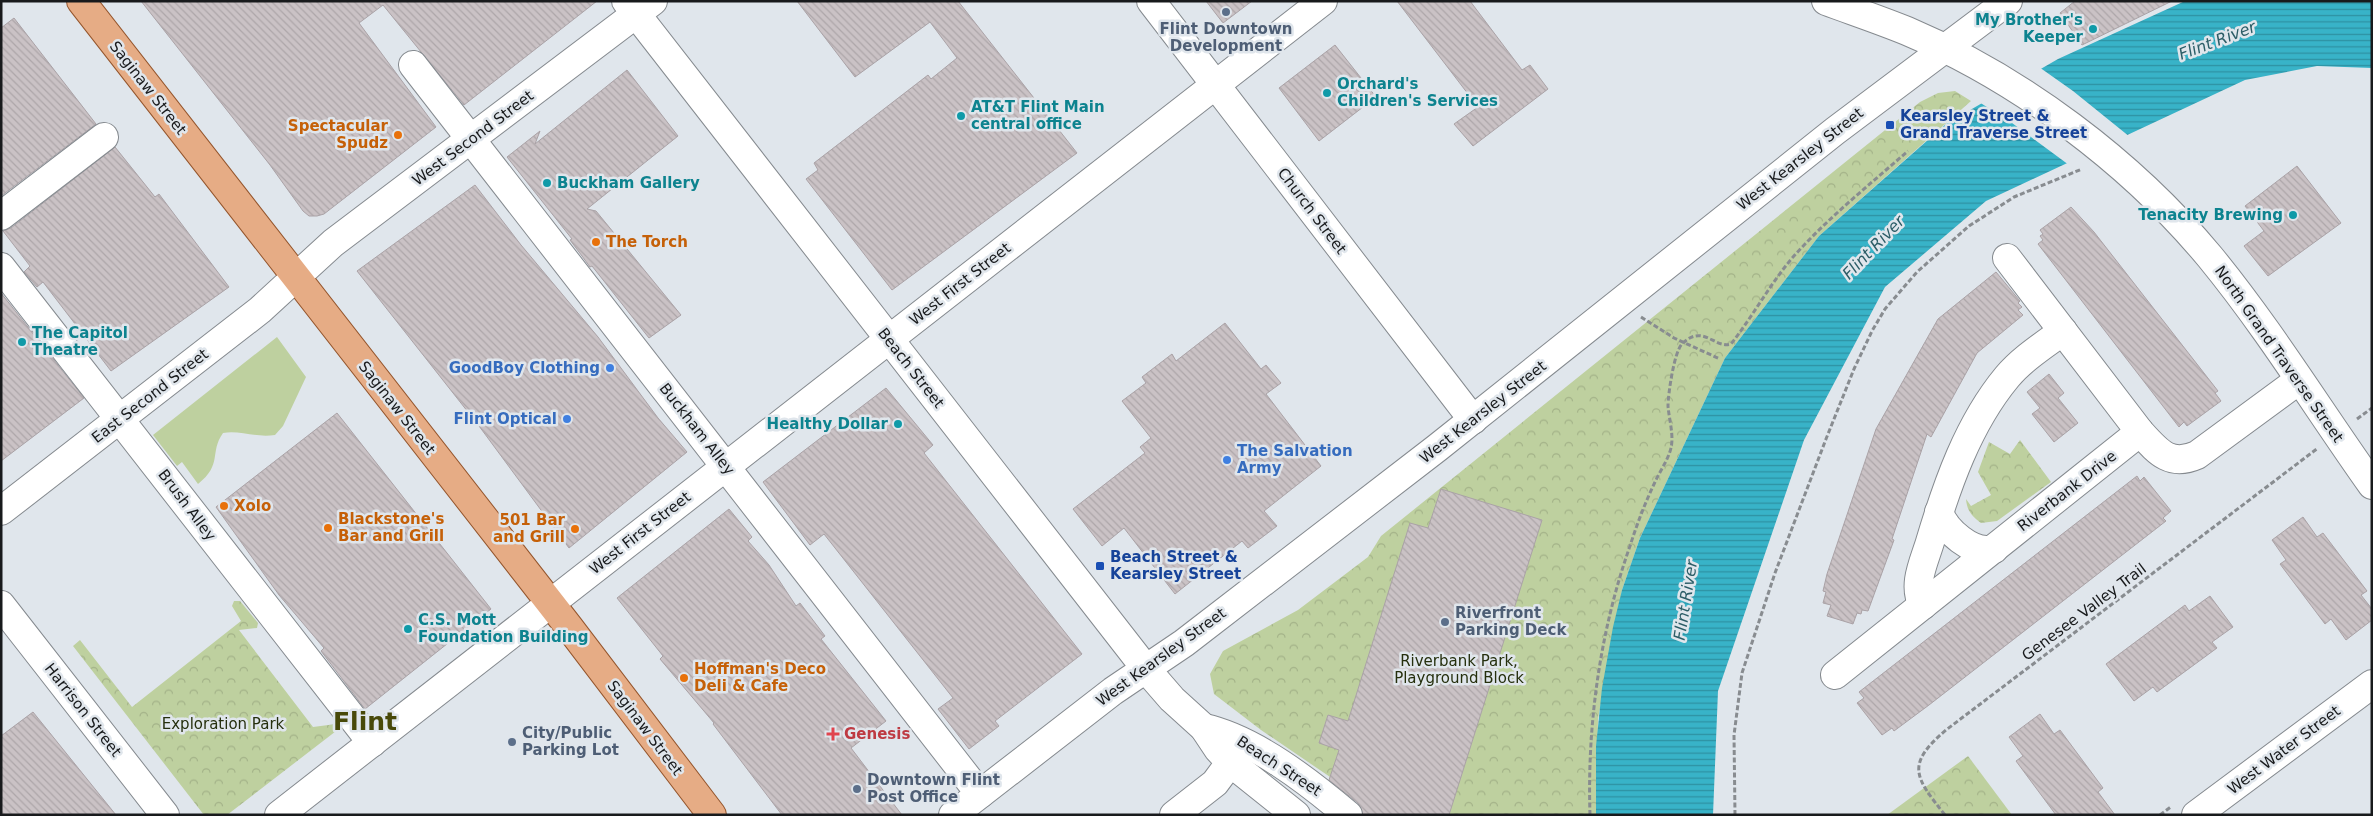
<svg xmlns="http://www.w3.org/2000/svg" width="2373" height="816" font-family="'DejaVu Sans',sans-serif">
<defs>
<pattern id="park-crowns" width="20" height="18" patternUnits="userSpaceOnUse" patternTransform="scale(1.25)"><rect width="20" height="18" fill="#bed09f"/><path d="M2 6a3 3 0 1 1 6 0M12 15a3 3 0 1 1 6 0" fill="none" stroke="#a3b288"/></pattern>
<pattern id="water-rules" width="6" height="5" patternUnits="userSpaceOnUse" patternTransform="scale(1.25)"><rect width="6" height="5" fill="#38b3c8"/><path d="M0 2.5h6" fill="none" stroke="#2e91a2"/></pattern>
<pattern id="building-back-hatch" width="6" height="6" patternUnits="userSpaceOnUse" patternTransform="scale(1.25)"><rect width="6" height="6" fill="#cac2c5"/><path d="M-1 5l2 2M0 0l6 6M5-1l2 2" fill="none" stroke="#ada6a9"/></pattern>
</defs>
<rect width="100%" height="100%" fill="#e0e6ec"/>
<path fill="#bed09f" d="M277,337L306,377L283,426L275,435C255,438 240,430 223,433C209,453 223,464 198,484L182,462L177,466L153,435Z"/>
<g fill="url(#park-crowns)">
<polygon points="1955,91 1971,101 1819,236 1725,358 1640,538 1622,590 1598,719 1596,815 1386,815 1261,730 1214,694 1210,674 1223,651 1298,610 1368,557 1381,536 1920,102 1938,93"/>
<path d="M2020,440L2051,482L1997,521L1981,523C1972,516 1967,511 1966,499L1971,506L1991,495L1978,472L1989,442L2010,454Z"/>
<polygon points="234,601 240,601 258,623 257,628 239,630 313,727 336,724 340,728 227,815 204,815 73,646 80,640 132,707 241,621 232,606"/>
<polygon points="1968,756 2012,815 1887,815"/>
</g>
<polygon fill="url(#water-rules)" points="2185,1 2372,1 2372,68 2317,66 2245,80 1986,201 1885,287 1804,440 1718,691 1713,815 1596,815 1596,746 1602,688 1613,627 1622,590 1640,538 1725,358 1819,236 1946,124 2058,59"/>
<polygon fill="#e0e6ec" points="2039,67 2073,91 2130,137 2069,165 2012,123 1979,102"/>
<g fill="url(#building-back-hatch)" stroke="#aaa2a6">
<polygon points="141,1 597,1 464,105 383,5 359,23 436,127 324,214 317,216 309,216 303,211 270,165"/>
<polygon points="797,1 958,1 1077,153 892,290 806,179 818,170 814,163 928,75 931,79 957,58 930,22 855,77"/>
<polygon points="1206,1 1252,1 1223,23"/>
<polygon points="1397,1 1470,1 1522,70 1530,65 1548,89 1473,146 1454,124 1478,107"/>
<polygon points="2075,1 2172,1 2082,45 2060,13"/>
<polygon points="14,18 96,124 1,196 1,28"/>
<polygon points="1335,45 1376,97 1319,141 1279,88"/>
<polygon points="627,70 678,136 587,209 596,211 681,315 649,338 592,266 590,267 582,256 570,240 572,239 507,157 540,131 535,144"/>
<polygon points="115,147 155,197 159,194 229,287 111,371 43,282 37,287 24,272 30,266 3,231 11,228"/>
<polygon points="2297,166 2341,223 2268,276 2244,246 2264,231 2245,206"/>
<polygon points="475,185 521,245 598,337 658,418 687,452 569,548 479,426 357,271"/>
<polygon points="2071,207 2094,232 2218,391 2215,393 2221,401 2187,426 2184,422 2179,427 2038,244 2043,240 2040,236 2043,234 2040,230"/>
<polygon points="1996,272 2020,301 2018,303 2022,307 2018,310 2023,315 1977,353 1931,437 1927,434 1892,539 1894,540 1868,611 1862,610 1861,614 1857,613 1853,624 1827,616 1831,605 1823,603 1826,592 1823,591 1827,574 1876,429 1938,319"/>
<polygon points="1,293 84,398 1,461"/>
<polygon points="1225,323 1261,369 1266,365 1281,383 1266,394 1321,466 1264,511 1277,526 1248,548 1242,541 1175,594 1124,528 1102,546 1073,509 1145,453 1140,447 1151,438 1122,401 1146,383 1142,377 1172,354 1176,361"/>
<polygon points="2049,374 2064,393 2058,398 2078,423 2054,442 2032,414 2040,408 2027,392"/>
<polygon points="886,388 933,445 924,453 1082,654 995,721 999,726 969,749 938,709 953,698 824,534 810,545 763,482"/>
<polygon points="337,413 491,609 365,709 321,651 324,648 279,595 216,507"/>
<polygon points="2137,476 2140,481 2144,477 2171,511 2163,518 2166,521 1929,705 1894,731 1892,728 1882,735 1857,703 1864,698 1859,692"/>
<polygon points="1441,489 1542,520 1449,815 1363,815 1358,803 1329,780 1339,750 1319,743 1328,715 1348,721 1410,523 1428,528"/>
<polygon points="729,509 752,537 748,541 769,565 796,606 800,603 825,636 821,639 886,721 851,748 902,815 782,815 713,724 714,723 660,659 663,656 617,598"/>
<polygon points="2303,517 2317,537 2323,533 2367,591 2361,595 2372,609 2372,620 2346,640 2331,619 2325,624 2280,564 2286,560 2272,540"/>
<polygon points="2210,596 2233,627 2212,642 2217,648 2157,692 2153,687 2134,701 2106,664 2185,605 2189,611"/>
<polygon points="33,712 116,815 1,815 1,736"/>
<polygon points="2040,714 2054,734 2060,730 2103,788 2098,792 2115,815 2056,815 2016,761 2023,756 2009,737"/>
</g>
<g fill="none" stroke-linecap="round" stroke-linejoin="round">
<defs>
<g id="minor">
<polyline points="626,1 1146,669 1172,699 1204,728 1218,749 1231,763 1296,815"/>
<polyline points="1151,1 1473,420"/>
<path d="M1826,1C1853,11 1880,20 1907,31C2020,79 2131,162 2210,257C2269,329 2318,409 2372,485"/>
<polyline points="413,65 980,794"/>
<polyline points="1,216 104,137"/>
<path d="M2007,258L2140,432C2158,452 2170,467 2197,455L2299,380"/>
<polyline points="1,267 372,743"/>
<polyline points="1,511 260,310 333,243 653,1"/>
<path d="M1939,512C1945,530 1972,555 1994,549"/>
<polyline points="1,605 165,815"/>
<path d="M1923,605C1912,585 1924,562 1930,542C1947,485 1968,424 2007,377C2022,359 2044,345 2063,331"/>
<polyline points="1835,675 2140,432"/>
<path d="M1204,728C1254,739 1309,782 1348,815"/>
<polyline points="279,815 1323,1"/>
<polyline points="953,815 1113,691 1184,643 1437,448 1835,131 2008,1"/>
<polyline points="1174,815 1215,783 1241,748"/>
<polyline points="2196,815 2372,684"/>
</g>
<polyline id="major" points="81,1 569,627 712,815"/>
</defs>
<use href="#minor" stroke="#858a8f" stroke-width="30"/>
<use href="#major" stroke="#94552c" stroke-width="30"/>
<g stroke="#888c90" stroke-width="3" stroke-dasharray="5 2.5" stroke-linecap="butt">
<polyline points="1641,317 1674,338 1720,359"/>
<polyline points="2357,419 2372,408"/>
<path d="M1590,815C1587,725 1600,631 1630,546C1637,524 1645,503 1655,482C1660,471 1668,460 1671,448C1674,435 1669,419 1668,406C1668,395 1674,352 1682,344C1703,323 1714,349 1731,344C1753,316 1770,284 1793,257C1828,218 1869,185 1908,151"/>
<polyline points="1735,815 1734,735 1742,673 1775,573 1826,439 1854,369 1872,331 1885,309 1917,272 1969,226 2014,197 2082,169"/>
<path d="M1945,815C1915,777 1905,765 1946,730L2318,448"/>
<polyline points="2160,815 2172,806"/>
</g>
<use href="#minor" stroke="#fff" stroke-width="28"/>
<use href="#major" stroke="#e6ac85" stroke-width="28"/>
</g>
<g fill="#5c6f8a" stroke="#e0e6ec" stroke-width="2">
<circle cx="1226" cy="12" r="5"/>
<circle cx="1445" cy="622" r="5"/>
<circle cx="512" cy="742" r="5"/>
<circle cx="857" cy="789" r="5"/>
</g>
<g fill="#0f9aa8" stroke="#e0e6ec" stroke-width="2">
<circle cx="2093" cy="29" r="5"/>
<circle cx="1327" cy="93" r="5"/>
<circle cx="961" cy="116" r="5"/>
<circle cx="547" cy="183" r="5"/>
<circle cx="2293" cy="215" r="5"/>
<circle cx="22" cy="342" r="5"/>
<circle cx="898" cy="424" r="5"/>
<circle cx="408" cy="629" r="5"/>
</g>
<g fill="#1a4fb4" stroke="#e0e6ec" stroke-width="2">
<rect x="1885" y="120" width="10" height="10" rx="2.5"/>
<rect x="1095" y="561" width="10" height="10" rx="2.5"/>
</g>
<g fill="#e8710a" stroke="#e0e6ec" stroke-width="2">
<circle cx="398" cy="135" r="5"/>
<circle cx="596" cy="242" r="5"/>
<circle cx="224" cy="506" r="5"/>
<circle cx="328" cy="528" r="5"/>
<circle cx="575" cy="529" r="5"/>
<circle cx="684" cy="678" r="5"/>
</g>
<g fill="#3f7fe0" stroke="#e0e6ec" stroke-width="2">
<circle cx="610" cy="368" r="5"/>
<circle cx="567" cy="419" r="5"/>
<circle cx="1227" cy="460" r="5"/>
</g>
<path fill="#e0444e" stroke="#e0e6ec" stroke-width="2" d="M830.5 726.5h5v5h5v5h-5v5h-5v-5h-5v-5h5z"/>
<g text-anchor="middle" stroke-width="5" stroke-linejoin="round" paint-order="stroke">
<g font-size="15" font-weight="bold" fill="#0d838f" stroke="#e0e6ec" text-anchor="start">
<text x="2083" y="25" text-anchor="end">My Brother's<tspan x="2083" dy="17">Keeper</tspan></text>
<text x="1337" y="89">Orchard's<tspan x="1337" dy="17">Children's Services</tspan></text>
<text x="971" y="112">AT&amp;T Flint Main<tspan x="971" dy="17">central office</tspan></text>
<text x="557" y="188">Buckham Gallery</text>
<text x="2283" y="220" text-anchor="end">Tenacity Brewing</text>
<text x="32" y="338">The Capitol<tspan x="32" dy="17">Theatre</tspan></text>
<text x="888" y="429" text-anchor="end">Healthy Dollar</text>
<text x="418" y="625">C.S. Mott<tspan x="418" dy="17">Foundation Building</tspan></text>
</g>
<g font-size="15" font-weight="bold" fill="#4e5e75" stroke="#e0e6ec" text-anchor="start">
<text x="1226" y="34" text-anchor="middle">Flint Downtown<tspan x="1226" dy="17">Development</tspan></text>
<text x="1455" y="618">Riverfront<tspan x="1455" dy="17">Parking Deck</tspan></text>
<text x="522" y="738">City/Public<tspan x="522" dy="17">Parking Lot</tspan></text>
<text x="867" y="785">Downtown Flint<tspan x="867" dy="17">Post Office</tspan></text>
</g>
<g font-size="15" fill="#181a1c" stroke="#e0e6ec">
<text transform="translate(148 88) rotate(52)" y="5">Saginaw Street</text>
<text transform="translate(473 138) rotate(-37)" y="5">West Second Street</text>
<text transform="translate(1800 159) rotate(-38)" y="5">West Kearsley Street</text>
<text transform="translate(1312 211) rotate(53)" y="5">Church Street</text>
<text transform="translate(960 284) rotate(-38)" y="5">West First Street</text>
<text transform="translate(2279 354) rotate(55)" y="5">North Grand Traverse Street</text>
<text transform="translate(911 368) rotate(52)" y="5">Beach Street</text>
<text transform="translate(150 396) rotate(-38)" y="5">East Second Street</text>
<text transform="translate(397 408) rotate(52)" y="5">Saginaw Street</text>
<text transform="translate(1483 412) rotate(-38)" y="5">West Kearsley Street</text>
<text transform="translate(697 429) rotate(52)" y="5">Buckham Alley</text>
<text transform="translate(2067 491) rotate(-38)" y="5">Riverbank Drive</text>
<text transform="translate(187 505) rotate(53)" y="5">Brush Alley</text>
<text transform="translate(640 533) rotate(-38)" y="5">West First Street</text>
<text transform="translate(2084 612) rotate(-37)" y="5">Genesee Valley Trail</text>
<text transform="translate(1161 657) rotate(-36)" y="5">West Kearsley Street</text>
<text transform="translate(83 710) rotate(52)" y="5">Harrison Street</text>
<text transform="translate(645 728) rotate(53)" y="5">Saginaw Street</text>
<text transform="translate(2284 750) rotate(-37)" y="5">West Water Street</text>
<text transform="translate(1279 766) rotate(33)" y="5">Beach Street</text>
</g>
<g font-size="15" font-weight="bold" fill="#164399" stroke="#e0e6ec" text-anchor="start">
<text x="1900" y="121">Kearsley Street &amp;<tspan x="1900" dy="17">Grand Traverse Street</tspan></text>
<text x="1110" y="562">Beach Street &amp;<tspan x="1110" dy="17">Kearsley Street</tspan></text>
</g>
<g font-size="15" font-weight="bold" fill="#c56008" stroke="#e0e6ec" text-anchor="start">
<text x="388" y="131" text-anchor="end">Spectacular<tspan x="388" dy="17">Spudz</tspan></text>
<text x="606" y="247">The Torch</text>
<text x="234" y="511">Xolo</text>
<text x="338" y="524">Blackstone's<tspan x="338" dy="17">Bar and Grill</tspan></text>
<text x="565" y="525" text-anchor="end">501 Bar<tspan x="565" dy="17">and Grill</tspan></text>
<text x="694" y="674">Hoffman's Deco<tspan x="694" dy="17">Deli &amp; Cafe</tspan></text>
</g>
<g font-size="15" font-weight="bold" fill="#366cbe" stroke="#e0e6ec" text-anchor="end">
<text x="600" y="373">GoodBoy Clothing</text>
<text x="557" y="424">Flint Optical</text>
<text x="1237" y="456" text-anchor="start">The Salvation<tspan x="1237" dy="17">Army</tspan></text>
</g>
<g font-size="15" fill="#252f0d" stroke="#e0e6ec">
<text x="1459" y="666">Riverbank Park,<tspan x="1459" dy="17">Playground Block</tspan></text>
<text x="223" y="729">Exploration Park</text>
</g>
<g font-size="15" font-weight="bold" fill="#be3a42" stroke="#e0e6ec" text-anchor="start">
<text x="844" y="739">Genesis</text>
</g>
<g font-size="16" font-style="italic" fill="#2c5d67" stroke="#e0e6ec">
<text transform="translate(2217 40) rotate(-21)" y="6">Flint River</text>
<text transform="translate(1873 247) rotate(-46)" y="6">Flint River</text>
<text transform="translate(1685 600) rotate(-81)" y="6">Flint River</text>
</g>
<g font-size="25" font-weight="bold" fill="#484909" stroke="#e0e6ec">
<text x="365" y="730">Flint</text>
</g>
</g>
<rect width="2373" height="816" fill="none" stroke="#181a1c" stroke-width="5"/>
</svg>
